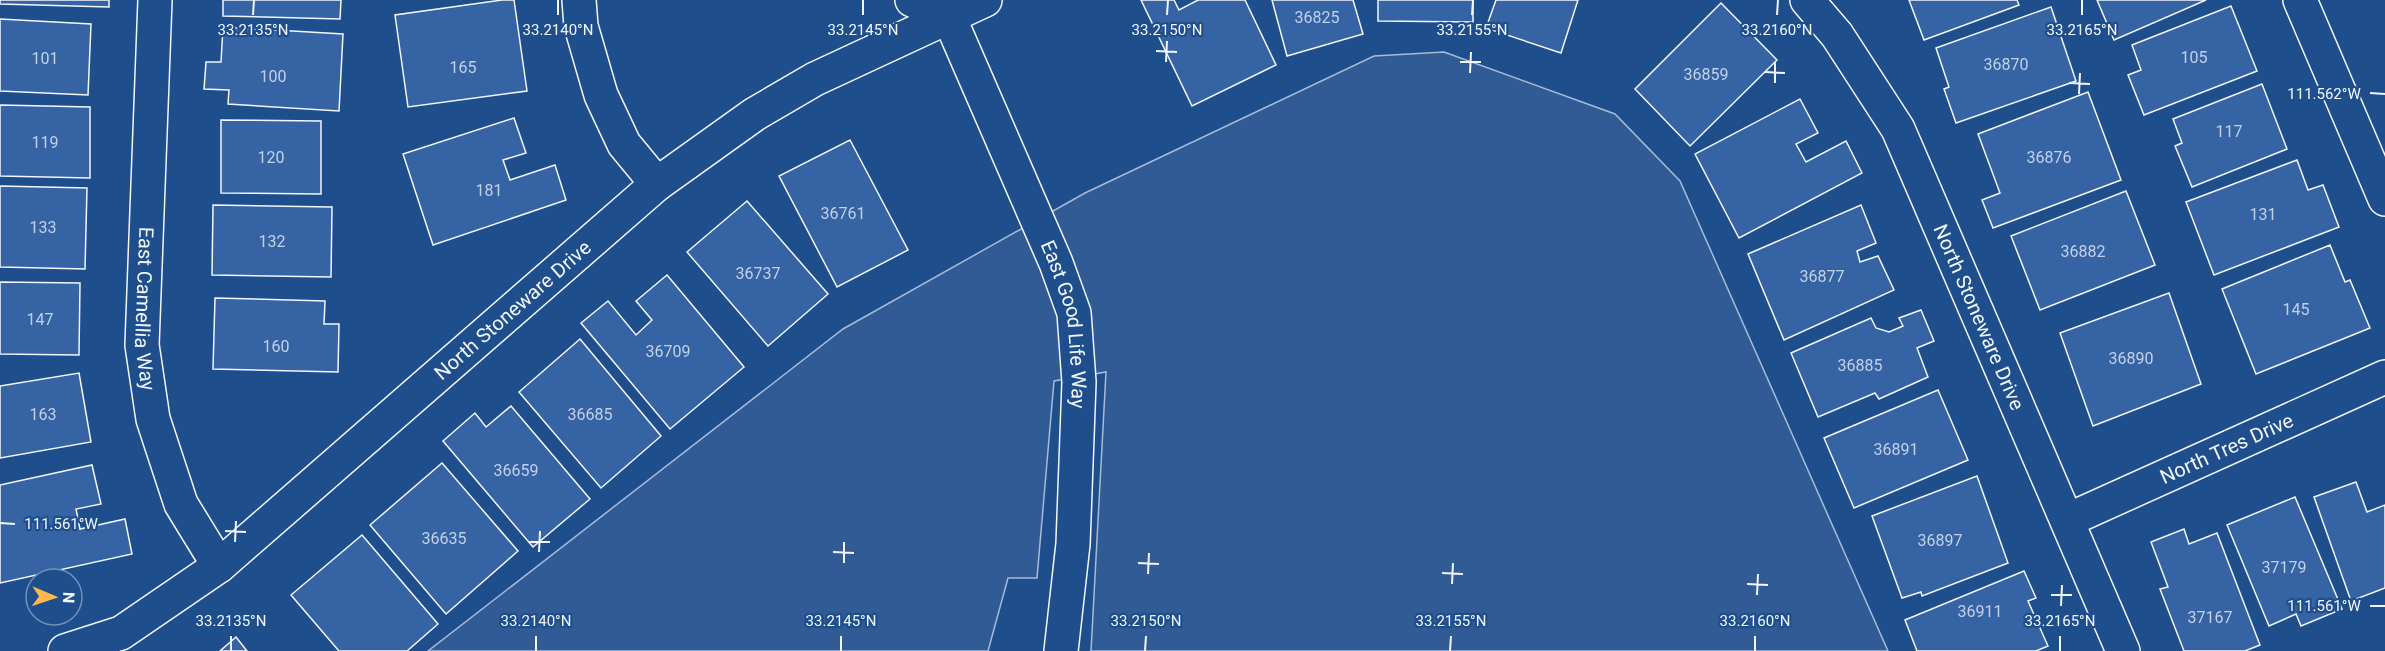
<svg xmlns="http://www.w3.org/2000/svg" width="2385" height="651" font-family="Roboto,sans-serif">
<rect width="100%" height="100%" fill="#1f4e8c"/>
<polygon fill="#305b95" stroke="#a8bbd7" stroke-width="1.5" points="1444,52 1615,114 1680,181 1888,651 1091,651 1106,372 1054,381 1037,578 1008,578 988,651 428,651 843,329 1085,193 1374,56"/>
<g fill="#3563a3" stroke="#f2f6ff" stroke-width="1.5">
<polygon points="0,0 109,0 109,7 0,4"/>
<polygon points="223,0 341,0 340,19 223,16"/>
<polygon points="502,0 514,0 527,91 408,107 395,15"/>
<polygon points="1141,0 1174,0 1179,10 1198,0 1245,0 1276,65 1192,106"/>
<polygon points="1272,0 1353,0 1363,34 1287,56"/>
<polygon points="1378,0 1473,0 1473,22 1378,21"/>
<polygon points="1496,0 1578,0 1561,53 1486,28"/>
<polygon points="1909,0 2017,0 2019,5 1924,40"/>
<polygon points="2097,0 2206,0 2114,40"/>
<polygon points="1721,3 1777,60 1690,146 1635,89"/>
<polygon points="2231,6 2257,71 2144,115 2128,75 2141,70 2132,45"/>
<polygon points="2051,7 2076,81 1956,123 1944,89 1949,87 1936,48"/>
<polygon points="0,19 91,24 88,95 0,91"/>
<polygon points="223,27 343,34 339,111 228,104 229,90 204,89 206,62 221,62"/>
<polygon points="2262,84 2287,149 2192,187 2175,146 2182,143 2173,119"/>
<polygon points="2088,92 2121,180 1993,228 1982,200 2000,193 1978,134"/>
<polygon points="1800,99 1818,133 1796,144 1806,162 1846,141 1862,173 1739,238 1695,154"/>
<polygon points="0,105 90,107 90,178 0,176"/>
<polygon points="514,118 526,153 503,160 510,180 555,165 566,200 433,245 403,154"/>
<polygon points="221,120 321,121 321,194 221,193"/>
<polygon points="850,140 908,250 837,287 779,176"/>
<polygon points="2297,160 2308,190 2323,185 2339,227 2214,275 2186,202"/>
<polygon points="0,186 87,188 85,269 0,267"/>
<polygon points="2126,191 2155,265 2040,310 2011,236"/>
<polygon points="747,201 828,294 768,346 687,252"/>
<polygon points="213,205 332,207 331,277 212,275"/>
<polygon points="1861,205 1876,243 1857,251 1860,262 1878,256 1894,290 1784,340 1748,254"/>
<polygon points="2330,245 2345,282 2350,280 2370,328 2256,374 2222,289"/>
<polygon points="667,275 744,367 670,429 581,323 608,301 636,335 652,320 636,301"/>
<polygon points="0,282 80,283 79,355 0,354"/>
<polygon points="2169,293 2201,384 2093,426 2060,333"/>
<polygon points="215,298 325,301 324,324 339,324 338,372 213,369"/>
<polygon points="1921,310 1934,341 1917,348 1928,377 1879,399 1875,393 1818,417 1791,353 1871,318 1876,328 1889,332 1903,326 1899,318"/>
<polygon points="580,339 661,436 601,488 519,392"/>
<polygon points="79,373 91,442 0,458 0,386"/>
<polygon points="1938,390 1968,460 1854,508 1824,438"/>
<polygon points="511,406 590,499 533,547 443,441 475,413 486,427"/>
<polygon points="442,463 518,551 446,614 370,525"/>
<polygon points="92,465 101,504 76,509 80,529 125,519 132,554 0,583 0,485"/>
<polygon points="1977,476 2008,563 1922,596 1921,592 1902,598 1872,516"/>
<polygon points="2356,482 2367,512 2385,505 2385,588 2351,601 2314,497"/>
<polygon points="2295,497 2342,609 2301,626 2296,614 2269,626 2227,525"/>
<polygon points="2184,529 2189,544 2217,533 2260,645 2245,651 2184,651 2160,589 2168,587 2151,542"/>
<polygon points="362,535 438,624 407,651 339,651 291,595"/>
<polygon points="2024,571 2036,598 2028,601 2048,646 2036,651 1917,651 1905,620"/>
<polygon points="236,637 247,651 220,651"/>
</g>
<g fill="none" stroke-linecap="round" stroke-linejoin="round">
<defs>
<g id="street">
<path id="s1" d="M155,0L142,345L153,419L181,504L219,566"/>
<polyline points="579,0 581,26 601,95 624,144 657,184"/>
<polyline points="912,0 949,17"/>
<path id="s2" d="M951,0L949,17L1056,263L1074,313L1079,382L1073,544L1061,651"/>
<path id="s3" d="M1807,0L1837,35L1898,129L2123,651"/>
<polyline points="2300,0 2385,199"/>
<path id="s4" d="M2068,520L2385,377"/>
<path id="s5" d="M65,651L121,633L219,566L657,184L755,114L815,79L985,0"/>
</g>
</defs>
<use href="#street" stroke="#f2f6ff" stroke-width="36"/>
<use href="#street" stroke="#1f4e8c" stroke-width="33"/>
</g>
<path fill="none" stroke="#f2f6ff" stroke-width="2" d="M253,15L254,0M558,15V0M863,15V0M1167,15L1168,0M1472,15L1473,0M1777,15L1778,0M2082,15V0M1156,51L1177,52M1166,62L1167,41M1460,62H1481M1765,72L1785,73M1470,73L1471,52M1775,83V62M2069,83L2090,84M2370,93L2385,94M2079,94L2080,73M0,523L15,524M225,531L246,532M235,542L236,521M529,542H550M539,552L540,531M833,552L854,553M844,563V542M1138,563L1159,564M1442,573L1463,574M1148,574L1149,553M1452,584L1453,563M1747,584L1768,585M1757,595L1758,574M2051,595H2072M2061,606L2062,585M2370,606H2385M231,651V636M536,651V636M841,651V636M1145,651L1146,636M1450,651L1451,636M1755,651V636M2060,651V636"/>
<g text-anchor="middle" stroke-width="4.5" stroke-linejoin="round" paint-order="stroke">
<g font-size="16" fill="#c3d1e8">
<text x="1317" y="23">36825</text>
<text x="2194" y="63">105</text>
<text x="45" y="64">101</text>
<text x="2006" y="70">36870</text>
<text x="463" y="73">165</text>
<text x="1706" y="80">36859</text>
<text x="273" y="82">100</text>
<text x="2229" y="137">117</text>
<text x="45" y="148">119</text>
<text x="271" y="163">120</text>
<text x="2049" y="163">36876</text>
<text x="489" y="196">181</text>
<text x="843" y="219">36761</text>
<text x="2263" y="220">131</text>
<text x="43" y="233">133</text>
<text x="272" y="247">132</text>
<text x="2083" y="257">36882</text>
<text x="758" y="279">36737</text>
<text x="1822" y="282">36877</text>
<text x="2296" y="315">145</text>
<text x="40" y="325">147</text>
<text x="276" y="352">160</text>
<text x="668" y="357">36709</text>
<text x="2131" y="364">36890</text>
<text x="1860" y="371">36885</text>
<text x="43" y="420">163</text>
<text x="590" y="420">36685</text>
<text x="1896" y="455">36891</text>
<text x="516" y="476">36659</text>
<text x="444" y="544">36635</text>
<text x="1940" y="546">36897</text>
<text x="2284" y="573">37179</text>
<text x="1980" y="617">36911</text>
<text x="2210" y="623">37167</text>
</g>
<g font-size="20" fill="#f2f6ff" stroke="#1f4e8c">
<text dy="7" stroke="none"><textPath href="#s1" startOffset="309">East Camellia Way</textPath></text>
<text dy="7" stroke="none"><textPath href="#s5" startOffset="567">North Stoneware Drive</textPath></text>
<text dy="7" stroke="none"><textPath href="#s3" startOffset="363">North Stoneware Drive</textPath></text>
<text dy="7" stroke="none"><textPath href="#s2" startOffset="348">East Good Life Way</textPath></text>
<text dy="7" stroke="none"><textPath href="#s4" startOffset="174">North Tres Drive</textPath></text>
</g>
</g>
<g font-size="15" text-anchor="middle" fill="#f2f6ff" stroke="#1f4e8c" stroke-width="4.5" stroke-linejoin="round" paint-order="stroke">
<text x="253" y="35">33.2135°N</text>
<text x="558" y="35">33.2140°N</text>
<text x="863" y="35">33.2145°N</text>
<text x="1167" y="35">33.2150°N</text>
<text x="1472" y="35">33.2155°N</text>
<text x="1777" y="35">33.2160°N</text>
<text x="2082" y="35">33.2165°N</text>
<text x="2324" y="99">111.562°W</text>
<text x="61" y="529">111.561°W</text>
<text x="2324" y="611">111.561°W</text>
<text x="231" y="626">33.2135°N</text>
<text x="536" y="626">33.2140°N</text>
<text x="841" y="626">33.2145°N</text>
<text x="1146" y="626">33.2150°N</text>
<text x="1451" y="626">33.2155°N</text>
<text x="1755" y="626">33.2160°N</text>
<text x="2060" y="626">33.2165°N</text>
</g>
<g transform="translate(54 597) rotate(92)"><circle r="28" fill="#1f4e8c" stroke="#7391ba" stroke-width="1.5"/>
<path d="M0-4.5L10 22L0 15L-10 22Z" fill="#ffb74d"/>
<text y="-9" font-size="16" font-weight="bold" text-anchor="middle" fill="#f2f6ff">N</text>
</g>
</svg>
